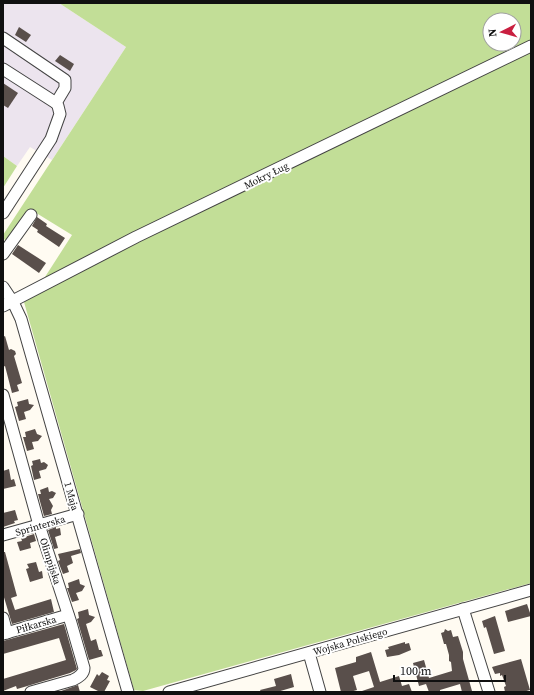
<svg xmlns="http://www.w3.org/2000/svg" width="534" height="695" font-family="'Source Serif 4',serif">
<rect width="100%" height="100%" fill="#fffbf2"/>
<polygon fill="#ece4ee" points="3,3 59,3 126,47 52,160 30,147 17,166 3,156"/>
<g fill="#c2de97" fill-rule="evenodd">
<path d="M59,3H531V583L143,691L134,690L24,302L28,297L48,289L45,277L72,235L33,211L6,240L3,239V235L126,47ZM490,20H514V44H490Z"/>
<polygon points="3,156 17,166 3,188"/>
</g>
<g fill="#594f4b">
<polygon points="19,27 31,35 26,42 15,35"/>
<polygon points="60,55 74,64 70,71 55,61"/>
<polygon points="3,83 18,93 8,108 3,105"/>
<polygon points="37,217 47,224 46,226 65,238 59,247 37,232 38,230 32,226"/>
<polygon points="18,245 46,263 39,273 12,254"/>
<polygon points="5,336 9,350 11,349 15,351 16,354 14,356 22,383 17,385 19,391 12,393 5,366 3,367 3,337"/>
<polygon points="28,399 29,404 34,405 30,410 24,412 26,419 19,421 15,407 18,406 17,402"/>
<polygon points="35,429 37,434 42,436 38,441 32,442 34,449 27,451 23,437 26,437 25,432"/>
<polygon points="40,459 41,463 44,462 48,465 46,469 39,471 41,478 34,480 31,466 33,465 32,461"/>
<polygon points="9,469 11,480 14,479 16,486 3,489 3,471"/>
<polygon points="48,487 49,492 52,491 56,493 53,498 49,499 53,506 51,510 52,514 44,516 38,494 41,494 40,490"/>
<polygon points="15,510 18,520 14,521 15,523 3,527 3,513"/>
<polygon points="56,527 56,529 60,528 61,535 55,537 58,548 54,549 48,530"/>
<polygon points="34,534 36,541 30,543 31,548 20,551 17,542 22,541 21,538"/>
<polygon points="80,549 81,553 71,556 73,563 67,566 69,572 63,574 58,561 60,560 58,554"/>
<polygon points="3,552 5,552 17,596 11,598 15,610 51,599 54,612 12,624 3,594"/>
<polygon points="36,562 39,572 42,571 43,578 30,582 26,569 29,568 27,564"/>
<polygon points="79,579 80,584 85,586 82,591 76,593 79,600 72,602 67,588 69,588 68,583"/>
<polygon points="527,604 531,616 508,622 505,611"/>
<polygon points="88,609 89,615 95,617 91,622 86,624 91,641 96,639 99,650 101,650 103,656 89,660 77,619 79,618 78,612"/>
<polygon points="495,616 505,651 494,654 486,627 484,628 482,621"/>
<polygon points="64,624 77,669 76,670 70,673 24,687 17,689 16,686 3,691 3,679 66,660 59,638 3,654 3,641"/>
<polygon points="445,629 448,631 451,630 453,637 458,636 463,652 463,659 472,691 462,692 460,684 440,690 440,692 429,692 426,684 419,686 413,663 424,660 429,678 452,671 451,662 449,661 449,655 446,644 444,644 441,633 444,632"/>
<polygon points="405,642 405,644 409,643 411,650 399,655 387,657 385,650 389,649 388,647"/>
<polygon points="371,652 380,682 399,676 402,686 409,684 412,692 362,692 362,691 374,687 369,671 353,676 357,690 350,692 341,692 335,668 356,662 356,657"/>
<polygon points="521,659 530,690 523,692 505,692 504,687 506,686 502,675 500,676 500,673 495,674 492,667"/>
<polygon points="102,672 109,676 107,680 110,681 104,692 100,692 90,687 97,674 99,676"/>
<polygon points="291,674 294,687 277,692 261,692 260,690 276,686 274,679"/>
<polygon points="78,685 80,692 61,692 61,691"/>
</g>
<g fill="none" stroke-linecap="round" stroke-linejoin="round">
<defs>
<g id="minor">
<polyline points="3,38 65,80 65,88 56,103"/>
<polyline points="3,69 56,103 58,106 60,114 51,139 3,213"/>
<polyline points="3,254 31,215"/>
<polyline points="3,287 13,302 21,319 128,692"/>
<polyline points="3,306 136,237 531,46"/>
<path d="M3,395L39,525L71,623L84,668C84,674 79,677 73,680L31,692"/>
<polyline points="3,535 78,514"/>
<polyline points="463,609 489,692"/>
<polyline points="3,618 7,633"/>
<polyline points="3,634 68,615"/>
<polyline points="309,653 320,692"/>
<polyline points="169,692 531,590"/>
</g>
</defs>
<use href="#minor" stroke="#434343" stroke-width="13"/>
<use href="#minor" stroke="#fff" stroke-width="11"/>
</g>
<g text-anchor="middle" stroke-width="4" stroke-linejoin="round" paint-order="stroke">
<g font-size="10" fill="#101010" stroke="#fff">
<text transform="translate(266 175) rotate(-26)" y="4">Mokry Ług</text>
<text transform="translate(72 496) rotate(74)" y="4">1 Maja</text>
<text transform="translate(40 525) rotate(-16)" y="4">Sprinterska</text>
<text transform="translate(51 561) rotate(72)" y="4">Olimpijska</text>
<text transform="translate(36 624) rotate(-16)" y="4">Piłkarska</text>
<text transform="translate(350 641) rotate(-16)" y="4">Wojska Polskiego</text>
</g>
</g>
<rect width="534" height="695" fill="none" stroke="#101010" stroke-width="8"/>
<g transform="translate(502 32) rotate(264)"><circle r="19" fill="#ffffff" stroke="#9f9f9f"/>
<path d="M0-3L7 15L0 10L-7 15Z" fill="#c91f40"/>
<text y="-6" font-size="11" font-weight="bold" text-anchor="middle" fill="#101010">N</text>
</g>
<path d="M394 675v6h111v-6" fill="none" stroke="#101010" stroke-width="2"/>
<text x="400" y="675" font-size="12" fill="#101010" stroke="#ffffff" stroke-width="3" paint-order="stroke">100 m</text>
</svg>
